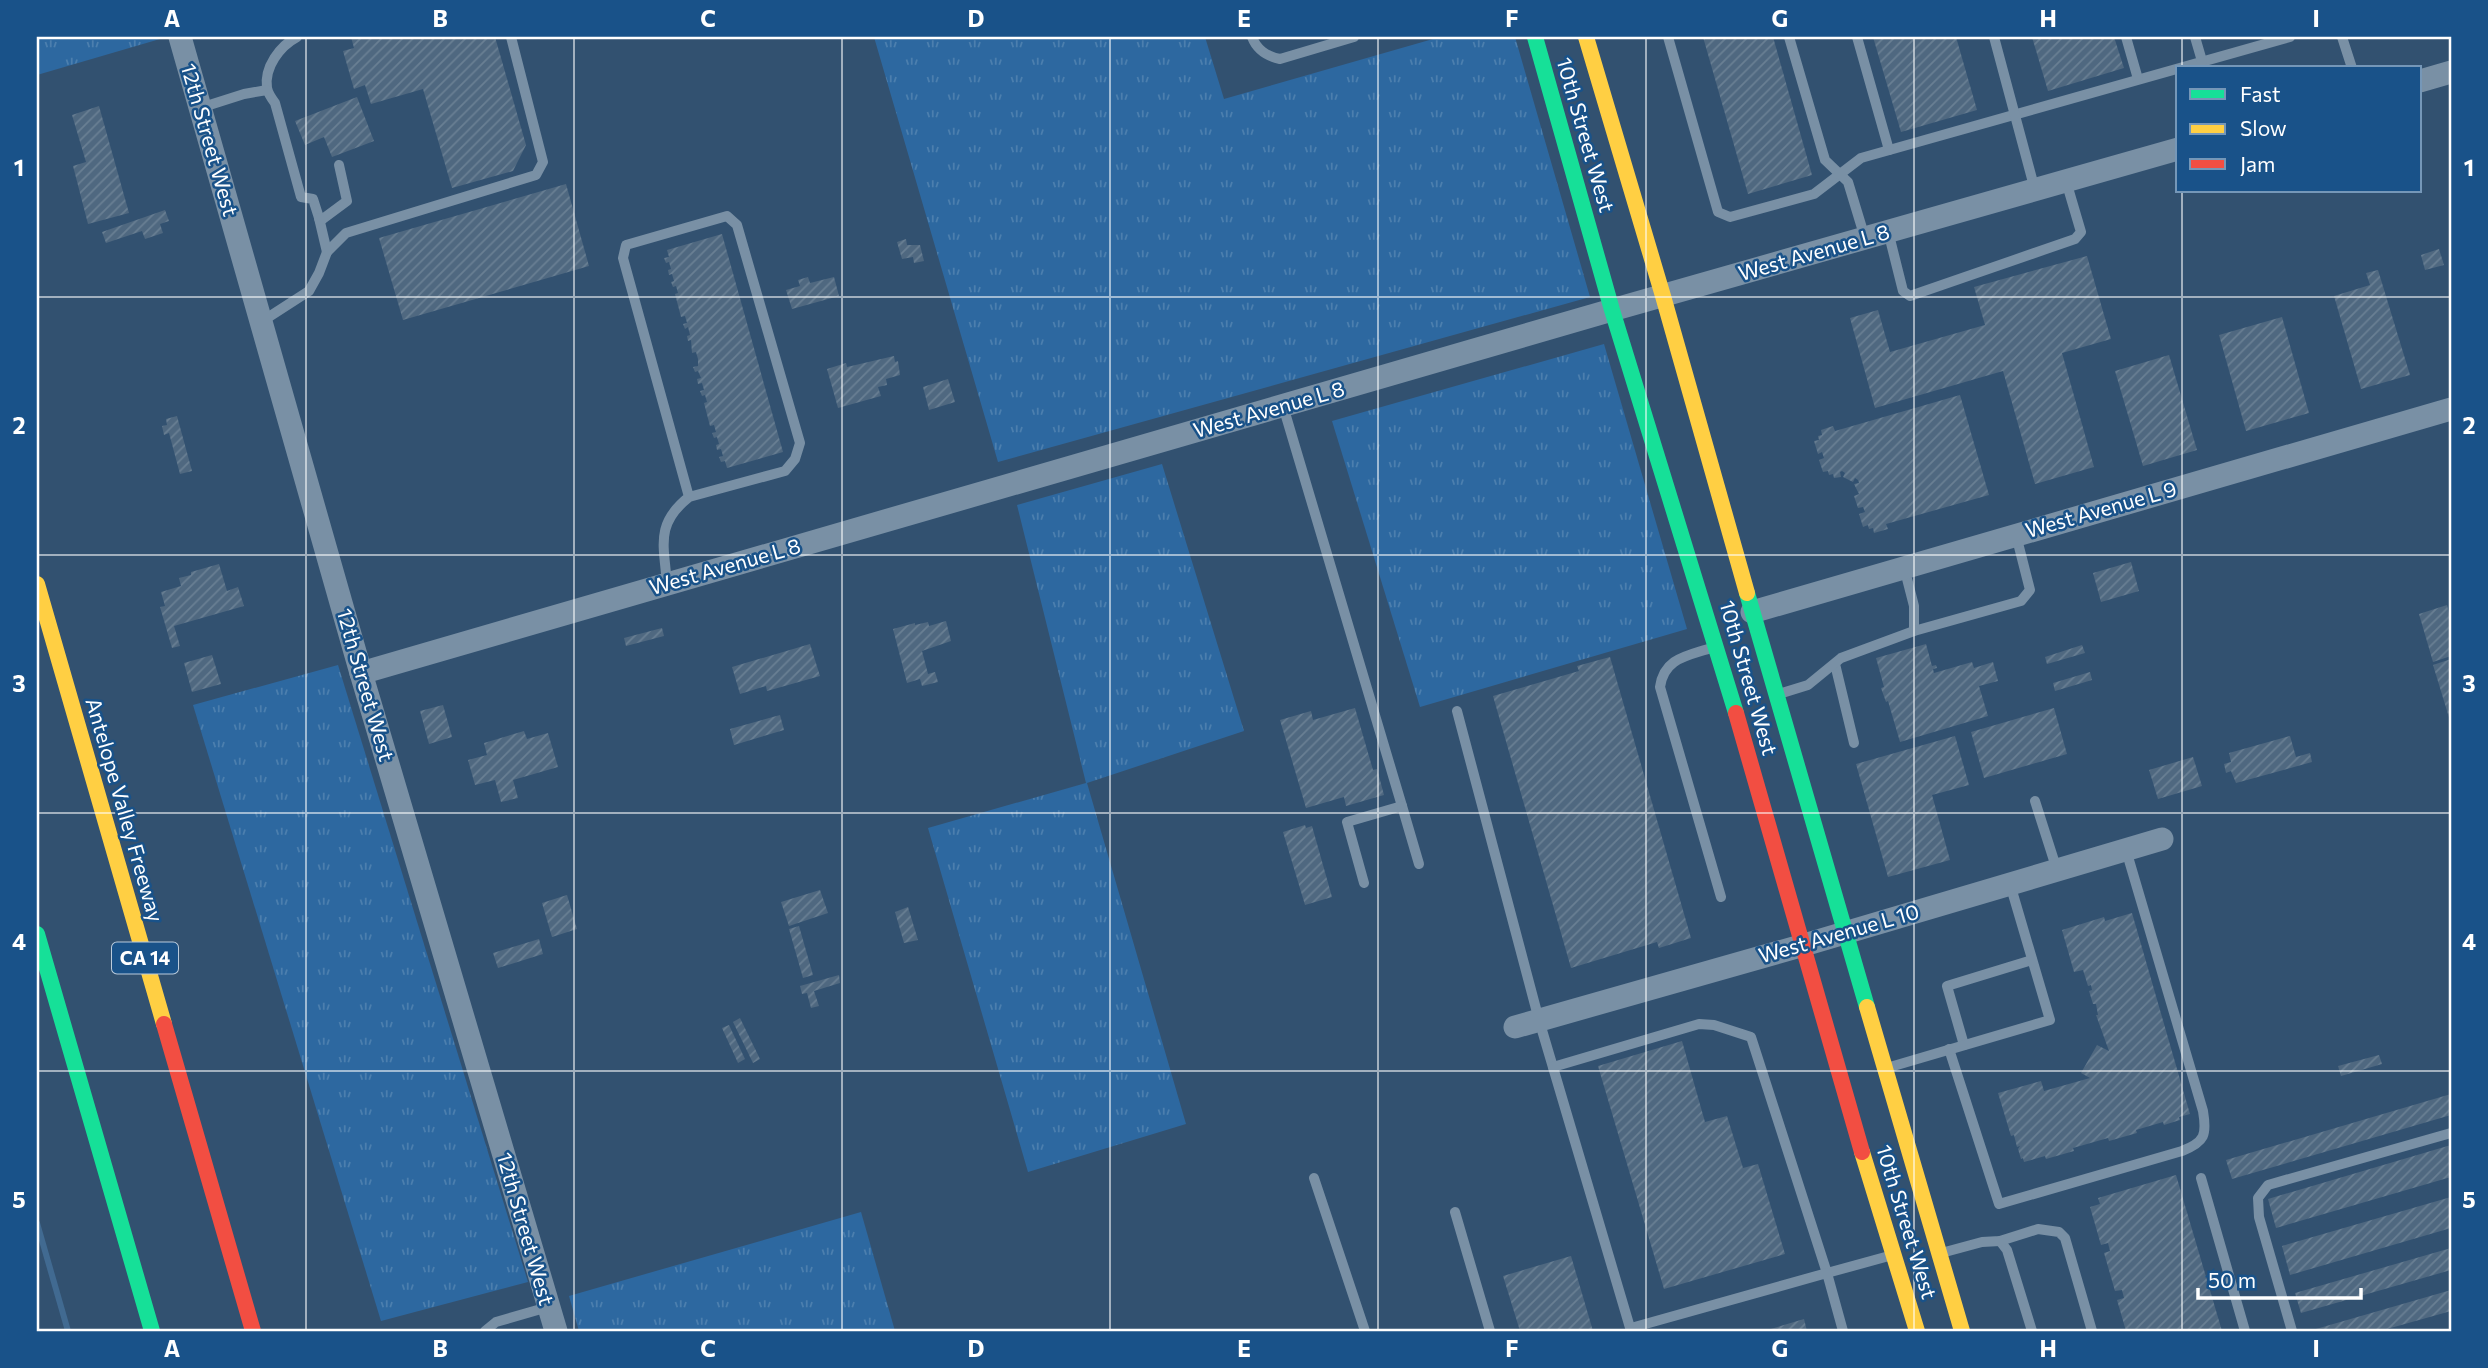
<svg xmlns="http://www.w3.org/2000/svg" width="2488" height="1368" font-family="Commissioner,sans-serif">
<defs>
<pattern id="grass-tufts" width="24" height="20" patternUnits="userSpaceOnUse" patternTransform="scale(1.75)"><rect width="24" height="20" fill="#2d68a0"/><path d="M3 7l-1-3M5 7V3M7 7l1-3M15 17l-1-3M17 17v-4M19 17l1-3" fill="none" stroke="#4c7fae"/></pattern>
<pattern id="building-hatch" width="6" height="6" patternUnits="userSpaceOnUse" patternTransform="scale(1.75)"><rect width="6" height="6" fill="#4f6880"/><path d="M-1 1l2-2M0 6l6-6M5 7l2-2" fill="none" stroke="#697f93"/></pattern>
</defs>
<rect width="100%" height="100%" fill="#325170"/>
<g fill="url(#grass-tufts)">
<polygon points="37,37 159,37 160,39 37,75"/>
<polygon points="874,37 1205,37 1224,99 1440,37 1515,37 1590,297 998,462"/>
<polygon points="1604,344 1687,629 1420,707 1332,421"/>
<polygon points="1162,464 1244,731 1087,783 1186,1124 1028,1172 928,828 1086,783 1017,505"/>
<polygon points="338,665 528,1282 381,1321 193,705"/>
<polygon points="861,1212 895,1331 579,1331 569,1296"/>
</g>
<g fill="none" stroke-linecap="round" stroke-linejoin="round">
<polyline stroke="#416a91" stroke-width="6" points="37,1223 68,1331"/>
</g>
<g fill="url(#building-hatch)">
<polygon points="351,37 495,37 526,145 513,171 452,188 423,89 371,104 365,85 354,89 343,51 354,48"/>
<polygon points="1703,37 1773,37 1812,175 1748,194"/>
<polygon points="1873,37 1956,37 1977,110 1901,132"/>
<polygon points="2032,37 2114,37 2124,68 2048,91"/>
<polygon points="357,97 374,141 332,157 324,137 305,145 295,121"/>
<polygon points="99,106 129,213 88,224 73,166 86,162 72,115"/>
<polygon points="566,184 589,266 403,320 379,238"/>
<polygon points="165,210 169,221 160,224 163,233 145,239 142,231 106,243 102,232"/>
<polygon points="722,234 783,452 727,468 725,461 721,462 719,457 723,456 721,449 717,450 716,445 719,444 717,437 714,438 712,433 716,432 714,425 710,426 704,403 707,402 705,395 702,396 700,391 704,390 702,383 698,384 697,379 701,378 698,371 695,372 693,367 698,366 698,359 696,352 692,353 691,340 688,341 687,336 690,335 688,327 685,329 683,324 687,323 685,316 681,317 675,294 678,293 676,286 673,287 671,282 674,281 672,274 669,275 668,270 671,269 669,262 666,263 664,258 669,257 667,250"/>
<polygon points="906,239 907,245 920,245 924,261 914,263 913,257 902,259 897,242"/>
<polygon points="2439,249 2444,265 2425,270 2421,255"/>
<polygon points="2087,256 2111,339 2062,353 2094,467 2035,484 2003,371 1875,408 1850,318 1878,310 1890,352 1985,325 1974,287"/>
<polygon points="2378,270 2410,375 2361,389 2334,296 2370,285 2366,273"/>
<polygon points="808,277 810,283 834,277 839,296 792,309 786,290 800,286 798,280"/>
<polygon points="2282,317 2309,413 2246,431 2219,335"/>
<polygon points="2169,355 2197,450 2143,466 2115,371"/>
<polygon points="894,356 895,362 898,361 900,375 886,379 887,385 878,387 881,396 838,408 827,369 846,363 847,367"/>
<polygon points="948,379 955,402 929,410 923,387"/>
<polygon points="1960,395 1989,495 1886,524 1888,529 1874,533 1873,528 1869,529 1868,525 1863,527 1859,514 1865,512 1863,507 1858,508 1854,496 1859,494 1854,484 1859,483 1858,480 1855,478 1853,482 1843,477 1845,473 1842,471 1840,472 1841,477 1834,478 1833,474 1829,475 1828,471 1823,472 1819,460 1824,458 1822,452 1818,454 1814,441 1819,440 1818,436 1822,435 1821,430 1833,426 1835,431"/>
<polygon points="177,416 192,471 180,474 169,433 164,435 162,426 167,425 166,419"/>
<polygon points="2131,562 2139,591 2101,602 2093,573"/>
<polygon points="219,564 227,591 238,587 244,606 174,626 180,646 172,648 160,607 165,606 161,592 181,586 179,578 191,575 191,572"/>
<polygon points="2447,605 2451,622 2451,656 2433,662 2419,614"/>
<polygon points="946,621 951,641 922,651 928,674 935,672 938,682 922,686 920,679 907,683 893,629 915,623 915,625 928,622 929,626"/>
<polygon points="662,628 664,636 626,646 624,638"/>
<polygon points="810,644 820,676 767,691 766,686 740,694 732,667"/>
<polygon points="1926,644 1932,666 1936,665 1937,668 1933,669 1934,673 1972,662 1974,668 1993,662 1998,681 1979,686 1988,716 1900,742 1888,701 1886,702 1881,688 1884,687 1876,658"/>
<polygon points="2082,645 2085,653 2047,664 2045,657"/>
<polygon points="212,655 221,684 192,692 184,663"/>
<polygon points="1610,657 1691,938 1659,948 1657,942 1571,968 1493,696 1579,671 1577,666"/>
<polygon points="2451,659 2451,724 2433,665"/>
<polygon points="2090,672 2092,680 2055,691 2053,683"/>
<polygon points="443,705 452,737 429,744 420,711"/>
<polygon points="1355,708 1373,770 1377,769 1384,795 1346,806 1344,797 1306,808 1280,720 1311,711 1313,720"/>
<polygon points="2054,708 2067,754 1984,778 1971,732"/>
<polygon points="780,715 784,730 734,745 730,729"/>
<polygon points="524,731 527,739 548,733 558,767 513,780 518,798 501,802 495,780 475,785 468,760 487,755 484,743"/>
<polygon points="1955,736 1969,785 1932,795 1950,860 1888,877 1856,764"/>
<polygon points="2290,736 2296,757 2310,753 2312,762 2236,783 2231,771 2226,773 2224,764 2231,762 2229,753"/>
<polygon points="2193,757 2202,786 2158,799 2149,770"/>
<polygon points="1305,825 1306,828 1312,826 1332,897 1305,905 1283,832"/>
<polygon points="820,890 828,913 789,926 781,902"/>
<polygon points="567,895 577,929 552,937 542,903"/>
<polygon points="908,907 918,940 904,943 895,912"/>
<polygon points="2132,913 2190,1114 2179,1117 2180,1120 2164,1125 2163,1122 2136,1130 2137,1133 2109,1141 2108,1138 2073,1148 2074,1151 2046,1159 2045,1156 2024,1162 2023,1158 2021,1159 2018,1149 2020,1146 2017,1147 2014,1135 2011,1136 1998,1093 2041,1081 2044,1091 2090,1078 2081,1073 2097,1045 2109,1051 2096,1015 2098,1015 2096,1004 2093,1004 2089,991 2092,990 2091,985 2088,986 2083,970 2074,972 2062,930 2104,917 2105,921"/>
<polygon points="799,926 813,975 803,978 789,929"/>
<polygon points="539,939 543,954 498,968 493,953"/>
<polygon points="839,975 840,983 814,991 819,1006 811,1008 807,993 802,994 800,986"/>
<polygon points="740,1018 760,1059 753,1063 733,1022"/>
<polygon points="729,1025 745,1059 738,1063 722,1028"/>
<polygon points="1682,1041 1705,1122 1727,1116 1743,1168 1758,1164 1785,1254 1664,1289 1598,1066"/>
<polygon points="2379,1055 2382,1064 2341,1076 2338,1066"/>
<polygon points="2451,1094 2451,1115 2232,1179 2226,1160"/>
<polygon points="2451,1145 2451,1177 2276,1228 2268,1199"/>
<polygon points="2176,1175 2222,1331 2126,1331 2117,1300 2124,1298 2122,1290 2115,1291 2104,1253 2110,1251 2108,1243 2101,1245 2090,1207 2100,1204 2098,1198"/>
<polygon points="2451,1197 2451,1228 2290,1275 2282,1246"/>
<polygon points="2451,1248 2451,1270 2301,1313 2295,1293"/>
<polygon points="1571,1256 1593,1331 1520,1331 1503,1276"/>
<polygon points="2451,1290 2451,1311 2380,1331 2309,1331"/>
<polygon points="1804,1319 1807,1331 1764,1331"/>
</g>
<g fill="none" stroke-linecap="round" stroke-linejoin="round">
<g stroke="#7990a5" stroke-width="10">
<path d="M297,37C280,46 264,67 267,88C268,93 272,99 275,103L301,197L313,199L320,221L347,201L339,165"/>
<path d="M1252,37C1257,50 1266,56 1280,59L1354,37"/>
<polyline points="1668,37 1718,212 1730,217 1814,194 1861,158 2290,37"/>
<polyline points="1789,37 1825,160 1848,182 1865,238"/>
<polyline points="1857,37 1889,150"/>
<polyline points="1994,37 2035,190"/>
<polyline points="2126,37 2138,79"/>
<polyline points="2195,37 2202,61"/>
<polyline points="2342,37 2352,68"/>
<polyline points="200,108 244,94 267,90"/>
<polyline points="319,218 327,252"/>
<polyline points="1888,231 1903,291 1910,296 2075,239 2081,232 2066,181"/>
<polyline points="261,322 309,291 319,273 327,252 346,233 536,175 543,162 511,37"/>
<polyline points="1283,406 1402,806 1347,822 1364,883"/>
<polyline points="1904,567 1914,606 1914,631"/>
<path d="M667,584C664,545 655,524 689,497L623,258L626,245L727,216L737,225L800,443L795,459L785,471L689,497"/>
<path d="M1711,648C1687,656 1664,658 1660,687L1721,897"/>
<polyline points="1835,664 1854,743"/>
<polyline points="1779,694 1808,685 1841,658 1914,631 2021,601 2030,590 2016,535"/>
<polyline points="1457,711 1539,1020 1631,1331"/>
<polyline points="2035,801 2057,870"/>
<polyline points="1402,806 1419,864"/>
<polyline points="1964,1045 1947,986 2032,960"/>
<path d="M1949,1049L1999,1204L2182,1151C2205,1142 2207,1135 2203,1111L2126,850"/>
<polyline points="1553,1067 1699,1024 1714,1025 1751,1037 1827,1273 1889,1256"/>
<polyline points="1890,1067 2050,1020 2010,884"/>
<polyline points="1314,1178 1365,1331"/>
<polyline points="2201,1178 2245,1331"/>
<polyline points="1455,1212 1490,1331"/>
<polyline points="2000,1241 2007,1250 2032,1331"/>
<polyline points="1945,1252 1982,1242 2000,1241 2038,1229 2059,1232 2065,1238 2092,1331"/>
<polyline points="1631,1328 1827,1273 1843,1331"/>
<polyline points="485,1331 496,1322 548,1307"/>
<polyline points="2292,1331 2259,1217 2258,1198 2268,1185 2451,1133"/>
</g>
<g stroke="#7990a5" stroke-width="23">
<polyline points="180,37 361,673 556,1331"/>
<polyline points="2420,81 2451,72"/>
<polyline points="1752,612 2451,409"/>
<polyline points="361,673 1612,310 2178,149"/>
<polyline points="1515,1027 1804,945 2162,839"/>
</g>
<g stroke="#16e098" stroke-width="16">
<polyline points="1535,37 1612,310 1736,713"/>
<polyline points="1747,593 1867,1007"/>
<polyline points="37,934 152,1331"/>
</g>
<g stroke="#ffcf43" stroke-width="16">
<polyline points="1586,37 1663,296 1747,593"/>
<polyline points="37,584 164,1024"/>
<polyline points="1867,1007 1962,1331"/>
<polyline points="1862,1152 1917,1331"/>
</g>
<g stroke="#f24e42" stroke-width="16">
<polyline points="1736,713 1862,1152"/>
<polyline points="164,1024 253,1331"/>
</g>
</g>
<path fill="none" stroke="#fff" stroke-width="2" stroke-opacity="0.55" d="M306,37V1331M574,37V1331M842,37V1331M1110,37V1331M1378,37V1331M1646,37V1331M1914,37V1331M2182,37V68M2182,191V1331M37,297H2451M37,555H2451M37,813H2451M37,1071H2451"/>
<g text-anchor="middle" stroke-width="5" stroke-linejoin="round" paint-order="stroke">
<rect fill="#195289" stroke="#bacbdc" stroke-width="2" x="112" y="942.5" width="66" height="31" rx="5"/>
<g font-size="19" font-weight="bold" fill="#fff">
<text x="145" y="965">CA 14</text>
</g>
<g font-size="21" fill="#fff" stroke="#195289">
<text transform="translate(1585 135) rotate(74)" y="7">10th Street West</text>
<text transform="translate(209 140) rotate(74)" y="7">12th Street West</text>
<text transform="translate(1814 253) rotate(-16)" y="7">West Avenue L 8</text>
<text transform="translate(1269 410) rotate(-16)" y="7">West Avenue L 8</text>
<text transform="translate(2101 510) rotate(-16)" y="7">West Avenue L 9</text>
<text transform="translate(725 567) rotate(-16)" y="7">West Avenue L 8</text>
<text transform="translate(1748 678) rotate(74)" y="7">10th Street West</text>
<text transform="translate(365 685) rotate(74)" y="7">12th Street West</text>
<text transform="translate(124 810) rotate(74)" y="7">Antelope Valley Freeway</text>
<text transform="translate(1839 934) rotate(-16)" y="7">West Avenue L 10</text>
<text transform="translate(1906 1222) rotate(73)" y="7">10th Street West</text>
<text transform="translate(525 1229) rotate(74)" y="7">12th Street West</text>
</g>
</g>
<rect width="2488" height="1368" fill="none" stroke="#195289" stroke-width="77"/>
<rect x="2176" y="66" width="245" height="126" fill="#195289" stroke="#7597b8" stroke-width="2"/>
<rect x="2190" y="89" width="35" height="10" fill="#16e098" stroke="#7597b8" stroke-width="2"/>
<text x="2240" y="102" font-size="21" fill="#ffffff">Fast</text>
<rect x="2190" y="124" width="35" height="10" fill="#ffcf43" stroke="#7597b8" stroke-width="2"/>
<text x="2240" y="136" font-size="21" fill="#ffffff">Slow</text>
<rect x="2190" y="159" width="35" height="10" fill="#f24e42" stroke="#7597b8" stroke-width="2"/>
<text x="2240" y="172" font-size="21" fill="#ffffff">Jam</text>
<path d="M2198 1288v10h163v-10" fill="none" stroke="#ffffff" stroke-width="3.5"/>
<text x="2208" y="1288" font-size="21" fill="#ffffff" stroke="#195289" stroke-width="5" paint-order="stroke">50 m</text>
<rect x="38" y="38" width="2412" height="1292" fill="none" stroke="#fff" stroke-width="2.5"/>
<g font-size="23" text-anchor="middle" font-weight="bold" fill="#fff">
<text x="172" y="27">A</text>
<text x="440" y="27">B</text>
<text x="708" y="27">C</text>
<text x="976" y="27">D</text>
<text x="1244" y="27">E</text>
<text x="1512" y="27">F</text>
<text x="1780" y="27">G</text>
<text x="2048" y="27">H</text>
<text x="2316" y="27">I</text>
<text x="19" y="176">1</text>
<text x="2469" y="176">1</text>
<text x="19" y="434">2</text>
<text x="2469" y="434">2</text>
<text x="19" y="692">3</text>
<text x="2469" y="692">3</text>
<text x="19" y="950">4</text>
<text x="2469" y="950">4</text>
<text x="19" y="1208">5</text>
<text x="2469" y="1208">5</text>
<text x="172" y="1357">A</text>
<text x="440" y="1357">B</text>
<text x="708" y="1357">C</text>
<text x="976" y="1357">D</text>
<text x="1244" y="1357">E</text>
<text x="1512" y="1357">F</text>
<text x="1780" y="1357">G</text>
<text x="2048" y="1357">H</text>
<text x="2316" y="1357">I</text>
</g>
</svg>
